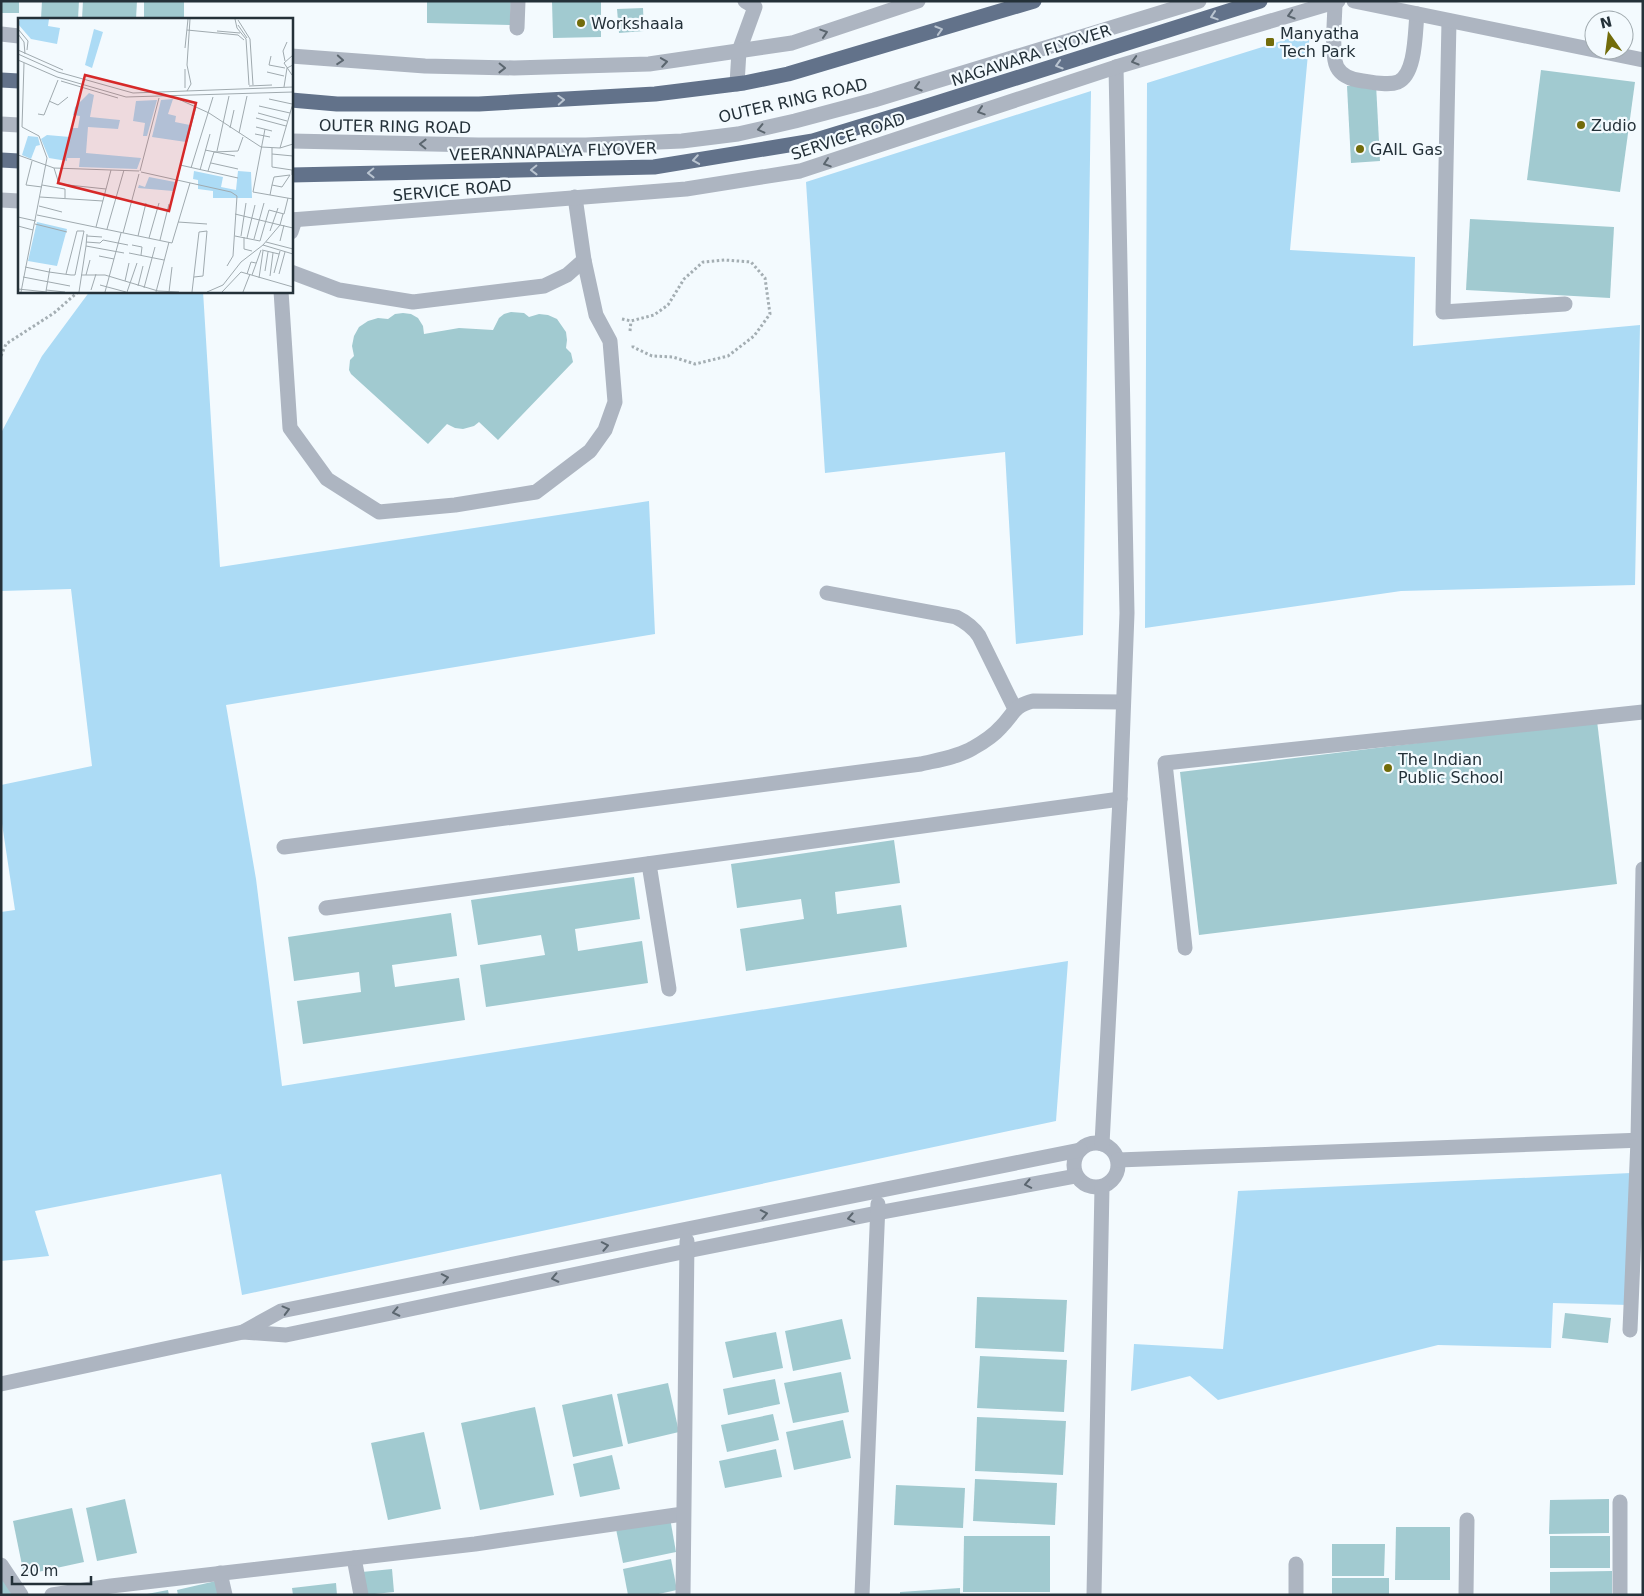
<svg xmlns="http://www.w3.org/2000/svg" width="1644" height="1596" font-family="'DejaVu Sans',sans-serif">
<rect width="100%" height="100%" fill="#f3fafe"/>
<g fill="#acdbf5">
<polygon points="1310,32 1290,250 1415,257 1413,346 1640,325 1635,585 1401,591 1145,628 1147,83"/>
<polygon points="1091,91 1083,635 1016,644 1005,452 825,473 806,182"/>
<polygon points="90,291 203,291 220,567 649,501 655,634 226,705 256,879 282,1086 1068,961 1056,1121 242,1295 221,1174 35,1211 49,1256 1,1261 1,912 15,910 1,817 1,785 92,766 71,589 1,591 1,433 42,356"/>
<polygon points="1631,1173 1629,1305 1553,1303 1551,1348 1438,1345 1218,1400 1190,1376 1131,1391 1134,1344 1223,1349 1238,1191"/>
</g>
<g fill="#a1cad0">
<rect x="1" y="1" width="18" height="12"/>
<polygon points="42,1 79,1 78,19 41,19"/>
<polygon points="83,1 137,1 136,19 82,19"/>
<rect x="144" y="1" width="40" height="18"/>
<polygon points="427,1 511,1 510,25 427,23"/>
<polygon points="552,1 601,1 601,37 553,38"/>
<polygon points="643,8 644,31 619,33 617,9"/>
<polygon points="1541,70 1635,82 1620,192 1527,180"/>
<polygon points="1376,84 1380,161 1351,163 1347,86"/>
<polygon points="1470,219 1614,227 1610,298 1466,290"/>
<polygon points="511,312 524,313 529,317 539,314 548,315 557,319 566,332 567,340 566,348 571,353 573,362 498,440 479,422 474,426 463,429 455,428 447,424 428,444 351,374 349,370 350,360 354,356 352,346 354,336 359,327 368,321 378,318 388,319 395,314 403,313 411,314 418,318 423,326 424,334 459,328 493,330 499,318 504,314"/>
<polygon points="1597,721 1617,884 1199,935 1180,772"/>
<polygon points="894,840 900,883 835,892 837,914 901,905 907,947 746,971 740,929 804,919 801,899 737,908 731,864"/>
<polygon points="634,877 640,919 575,929 578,951 642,941 648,983 486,1007 480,965 545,955 541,935 478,945 471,900"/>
<polygon points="451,913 457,956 392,965 395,987 459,978 465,1020 303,1044 297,1001 361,992 359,972 294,981 288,937"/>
<polygon points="977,1297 1067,1300 1064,1352 975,1348"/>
<polygon points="1565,1313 1611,1318 1608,1343 1562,1338"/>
<polygon points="842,1319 851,1359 793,1371 785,1331"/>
<polygon points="776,1332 783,1368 733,1378 725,1342"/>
<polygon points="980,1356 1067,1360 1064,1412 977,1408"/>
<polygon points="841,1372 849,1412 793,1423 784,1383"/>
<polygon points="775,1379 780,1404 728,1415 723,1389"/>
<polygon points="668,1383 679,1432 628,1444 617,1394"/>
<polygon points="612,1394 623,1446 573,1457 562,1405"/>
<polygon points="535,1407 554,1495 480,1510 461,1423"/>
<polygon points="773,1414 779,1440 727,1452 721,1425"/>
<polygon points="977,1417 1066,1421 1063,1475 975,1471"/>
<polygon points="843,1420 851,1458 794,1470 786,1432"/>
<polygon points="424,1432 441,1509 388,1520 371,1443"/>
<polygon points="776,1449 782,1477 725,1488 719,1461"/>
<polygon points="612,1455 620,1489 580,1497 573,1464"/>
<polygon points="975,1479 1057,1483 1055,1525 973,1521"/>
<polygon points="896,1485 965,1488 963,1528 894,1525"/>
<polygon points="125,1499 137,1553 97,1561 86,1508"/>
<polygon points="1609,1499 1609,1533 1549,1534 1550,1500"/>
<polygon points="72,1508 84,1562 24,1575 13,1521"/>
<polygon points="670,1518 676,1552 623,1563 616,1529"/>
<polygon points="1396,1527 1450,1527 1450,1580 1395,1580"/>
<polygon points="964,1536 1050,1536 1050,1592 963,1592"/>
<rect x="1550" y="1536" width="60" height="32"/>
<polygon points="1332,1544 1385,1544 1384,1576 1332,1576"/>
<polygon points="671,1559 677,1590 654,1595 628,1595 623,1569"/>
<polygon points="392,1569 394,1592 365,1595 362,1572"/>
<polygon points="1612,1571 1612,1595 1550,1595 1550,1572"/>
<polygon points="1,1575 14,1595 1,1595"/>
<rect x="1332" y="1578" width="57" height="17"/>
<polygon points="216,1581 219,1595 178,1595 177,1590"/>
<polygon points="336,1583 337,1595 293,1595 292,1588"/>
<polygon points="960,1588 960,1595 900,1595 900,1592"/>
<polygon points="168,1590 169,1595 147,1595 147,1594"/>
</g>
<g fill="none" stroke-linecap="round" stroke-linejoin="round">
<g stroke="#a4aeb3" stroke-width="3" stroke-dasharray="2.5 2.5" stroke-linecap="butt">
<polyline points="622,319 631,321 654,315 668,305 684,279 703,262 725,260 751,262 765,278 770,314 754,336 728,356 695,364 673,357 652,356 633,347 633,344"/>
<polyline points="630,331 631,321"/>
<polyline points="1,356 6,344 54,313 79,291"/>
</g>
<g stroke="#adb5c1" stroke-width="15">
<path d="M1335,2C1335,16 1331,56 1337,67C1342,77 1354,80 1363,81C1373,82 1388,86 1398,82C1416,74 1415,32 1417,14"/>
<polyline points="1449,21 1443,312 1565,304"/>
<polyline points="517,28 518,1"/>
<polyline points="737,84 739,51 755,7 745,1"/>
<polyline points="291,232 295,220"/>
<polyline points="291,272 339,290 413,302 544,286 567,275 584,260"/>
<polyline points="281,291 290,428 327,479 379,512 455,505 536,492 590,451 605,430 615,402 610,341 596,315 584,260 575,197"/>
<path d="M827,593L956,617C966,622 973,627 979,636L1015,709"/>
<path d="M284,847L921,764C938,760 958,757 973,748C982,743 994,735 1001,727C1014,714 1013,706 1033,701L1123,702"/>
<polyline points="649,864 669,989"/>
<polyline points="326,908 1120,799"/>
<polyline points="1185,948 1165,763 1643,712"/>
</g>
<g stroke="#adb5c1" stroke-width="15">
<circle cx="1096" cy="1165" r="22"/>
<polyline points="1102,1144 1120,799 1127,613 1116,67"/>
<polyline points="1118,1160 1643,1140"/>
<polyline points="1630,1330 1638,1140 1643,869"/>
<polyline points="243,1332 286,1335 687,1251 877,1213 1076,1176"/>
<polyline points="1,1384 243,1332 281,1311 1080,1150"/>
<polyline points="354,1558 361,1595"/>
<polyline points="1,1565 21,1595"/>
<polyline points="220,1573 225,1595"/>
<polyline points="52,1595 111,1586 475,1544 683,1514"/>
<polyline points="683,1595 687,1241"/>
<polyline points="862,1595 878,1204"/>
<polyline points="1094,1595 1102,1187"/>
<polyline points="1296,1595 1296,1564"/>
<polyline points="1466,1595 1467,1520"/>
<polyline points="1620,1595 1620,1502"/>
</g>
<g stroke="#adb5c1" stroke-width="15">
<polyline points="1354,1 1643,60"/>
<polyline points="1,34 19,36"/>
<polyline points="291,56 425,66 514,68 649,64 792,43 918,1"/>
<polyline points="1,124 19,125"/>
<polyline points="291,141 478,145 586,145 682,141 738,134 795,121 874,100 1199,1"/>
<polyline points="1,200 19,201"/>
<polyline points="291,220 686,189 800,171 1116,67 1338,1"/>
</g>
<g stroke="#62728a" stroke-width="15">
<polyline points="1,80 19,81"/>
<polyline points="291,100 337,104 479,104 655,94 744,83 788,74 1034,1"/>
<polyline points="1,160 19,161"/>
<polyline points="291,175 654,167 813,141 921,108 1260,1"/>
</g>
</g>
<defs><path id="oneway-chevron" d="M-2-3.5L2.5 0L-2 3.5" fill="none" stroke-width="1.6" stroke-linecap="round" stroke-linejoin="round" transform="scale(1.25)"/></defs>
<g stroke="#5b666f">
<use href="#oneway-chevron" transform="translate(1291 15) rotate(164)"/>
<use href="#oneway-chevron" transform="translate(824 33) rotate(-18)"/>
<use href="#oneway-chevron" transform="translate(340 60) rotate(4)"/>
<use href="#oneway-chevron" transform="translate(1135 61) rotate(164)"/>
<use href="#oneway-chevron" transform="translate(664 62) rotate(-9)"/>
<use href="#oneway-chevron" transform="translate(502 68) rotate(1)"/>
<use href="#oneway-chevron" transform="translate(918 87) rotate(163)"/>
<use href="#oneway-chevron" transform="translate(981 111) rotate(162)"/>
<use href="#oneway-chevron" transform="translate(761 129) rotate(167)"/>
<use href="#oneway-chevron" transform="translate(423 144) rotate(-179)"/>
<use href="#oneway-chevron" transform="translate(827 163) rotate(162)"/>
<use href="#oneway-chevron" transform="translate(1028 1184) rotate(169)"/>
<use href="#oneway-chevron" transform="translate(764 1214) rotate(-11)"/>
<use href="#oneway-chevron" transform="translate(851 1218) rotate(169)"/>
<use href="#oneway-chevron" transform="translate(605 1246) rotate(-11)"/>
<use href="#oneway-chevron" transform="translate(445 1278) rotate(-11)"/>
<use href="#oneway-chevron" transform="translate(555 1278) rotate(168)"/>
<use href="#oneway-chevron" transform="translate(286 1310) rotate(-15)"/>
<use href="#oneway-chevron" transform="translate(396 1312) rotate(168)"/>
</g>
<g stroke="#b9c4d0">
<use href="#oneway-chevron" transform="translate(1214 16) rotate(162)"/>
<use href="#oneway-chevron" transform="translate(939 30) rotate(-17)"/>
<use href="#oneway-chevron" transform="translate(1059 65) rotate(163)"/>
<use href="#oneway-chevron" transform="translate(561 100) rotate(-3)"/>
<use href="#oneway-chevron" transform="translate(696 160) rotate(171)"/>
<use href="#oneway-chevron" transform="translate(534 170) rotate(179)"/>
<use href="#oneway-chevron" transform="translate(371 173) rotate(179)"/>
</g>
<g fill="#726c0a" stroke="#f3fafe" stroke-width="2">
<circle cx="581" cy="23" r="5"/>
<rect x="1265" y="37" width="10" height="10" rx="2.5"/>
<circle cx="1581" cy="125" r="5"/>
<circle cx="1360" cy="149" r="5"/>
<circle cx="1388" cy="768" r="5"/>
</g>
<g text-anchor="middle" stroke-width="4.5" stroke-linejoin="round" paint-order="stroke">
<g font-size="16" fill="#243139" stroke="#f3fafe" text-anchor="start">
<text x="591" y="29">Workshaala</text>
<text x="1280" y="39">Manyatha<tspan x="1280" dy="18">Tech Park</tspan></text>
<text x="1591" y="131">Zudio</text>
<text x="1370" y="155">GAIL Gas</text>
<text x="1398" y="765">The Indian<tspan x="1398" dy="18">Public School</tspan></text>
</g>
<g font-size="16" fill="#243139" stroke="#f3fafe">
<text transform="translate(1031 55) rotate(-18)" y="6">NAGAWARA FLYOVER</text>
<text transform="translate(793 100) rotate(-13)" y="6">OUTER RING ROAD</text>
<text transform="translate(395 126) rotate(1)" y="6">OUTER RING ROAD</text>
<text transform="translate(848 136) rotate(-18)" y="6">SERVICE ROAD</text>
<text transform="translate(553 151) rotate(-2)" y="6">VEERANNAPALYA FLYOVER</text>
<text transform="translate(452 190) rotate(-5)" y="6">SERVICE ROAD</text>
</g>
</g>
<g transform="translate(18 18)">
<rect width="275" height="275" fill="#f3fafe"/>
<path d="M2,1H31L30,8L42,10L39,26L13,21L0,6ZM76,11L85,14L74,50L67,47ZM71,75L76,77L72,99L102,102L100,111L70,109L68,135L123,140L119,151L61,149L62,140H49V143L31,140L23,121L29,117L52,119L53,110H60L62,98L55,97L57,89ZM155,81L150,96L158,98L157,104L172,107L168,124L134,119L143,82ZM139,82L129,118H125L127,105L115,103L118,83ZM10,118L20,119L22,127L18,128L13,141L4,137ZM176,153L205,159L203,169L218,172L220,153L233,154L234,180H195V173L180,171V162L175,161ZM131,159L157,164L155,173L120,170L121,167L127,169ZM19,204L49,211L39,248L10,243Z" fill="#acdbf5"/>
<path fill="none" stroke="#a0aaaf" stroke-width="1" d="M217,1L219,10L228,21L231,67M220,2L232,21L235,67M220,7L229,20M0,11L10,23L9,32M169,12L220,17L226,22M199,13L222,15M0,16L6,24L7,36M167,30L170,1M0,32L45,52M0,36L40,54L115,75L275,69M253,38L251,47L267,50M0,42L39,59L108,79L275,74M267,43L265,33L269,24M167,51V70M249,54L266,58M274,57L266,45L275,37M43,63L100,80M231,68L254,67M266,69L269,50L275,47M169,73L173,66L169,47L172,1M158,80L191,95L243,129L262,130L275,126M251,81L274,86M31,83L40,87L50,79M241,88L272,95M240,95L269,103M20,96L26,97L40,62M238,100L268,108M238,109L254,113M212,110L216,92M247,111L235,174L275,181M221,115L229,78M237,116L252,119M254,130V149L274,152V157M262,130L275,85M187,132L217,138M199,133L211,78M196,134L220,133L225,119M254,136L275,138M0,137L36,150L121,153M14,143L8,167L24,169M193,145L220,151M162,147L220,160M36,150L41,166L88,171M173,150L195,79M182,152L192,116M122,153L141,80M190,153L196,134M123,154L213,174L219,178L215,238L209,248M24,167L47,171V180M254,167L256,159L272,157M155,175L178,89M252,177L254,167L264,169L272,157M22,179L85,183M21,188L44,194M217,196L262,207L265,196M19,197L154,225L172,165M0,199L18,203M160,204L189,206M17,206L49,214M0,208L15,212M78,209L93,152M89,211L106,152M252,213L260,190M105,215L121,156M69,216L68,228L106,235M69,218L84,219M120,218L128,185M217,218L242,223L251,192L266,196L270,180M223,218L228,185M226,219V231L234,233M131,220L141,185M229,220L237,187M236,221L246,185M142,222L151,186M262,223L266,207M68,224L82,225L85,222L110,227M248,224L275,231M114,227L124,229L123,237M245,227L275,236M244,232L261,236M111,235L146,242M81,238L96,241M7,249L31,254L53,257H57L66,213H59L48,256M247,253L250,234M256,255L262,233M229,256L233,244L238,245M261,256L267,234M63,257H87L140,273L161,274M68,257L72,242M234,257L243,232M252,258L255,235M5,259L52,268M241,260L245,233M107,263L111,245M82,267L108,274M120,268L125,248M126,270L137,229M0,271L29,274M28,272L47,274M73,272L78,256M28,273L32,250M3,274L29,140L21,118L4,109L6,45M61,274L68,228M87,274L103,215M109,274L119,245M138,274L151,224M151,274L154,249M174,274L181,214L189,213L185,258L176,259M189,274L205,267L223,244L245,227L262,207L275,210M204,274L223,254L275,269M225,274L232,256"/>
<path fill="#d62828" fill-opacity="0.15" stroke="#d62828" stroke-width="2.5" d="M67,57L178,85L151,193L40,165Z"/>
<rect width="275" height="275" fill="none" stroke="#243139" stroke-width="2.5"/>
</g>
<rect width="1644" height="1596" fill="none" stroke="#243139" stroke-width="5"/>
<g transform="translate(1609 35) rotate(346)"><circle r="24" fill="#f3fafe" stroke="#a0aaaf"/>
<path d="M0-4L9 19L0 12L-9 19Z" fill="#726c0a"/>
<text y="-8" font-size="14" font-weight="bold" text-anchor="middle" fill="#243139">N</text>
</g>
<path d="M12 1576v8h79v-8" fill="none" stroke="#243139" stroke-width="2.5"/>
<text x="20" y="1576" font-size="15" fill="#243139" stroke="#f3fafe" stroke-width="4" paint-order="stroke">20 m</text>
</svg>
